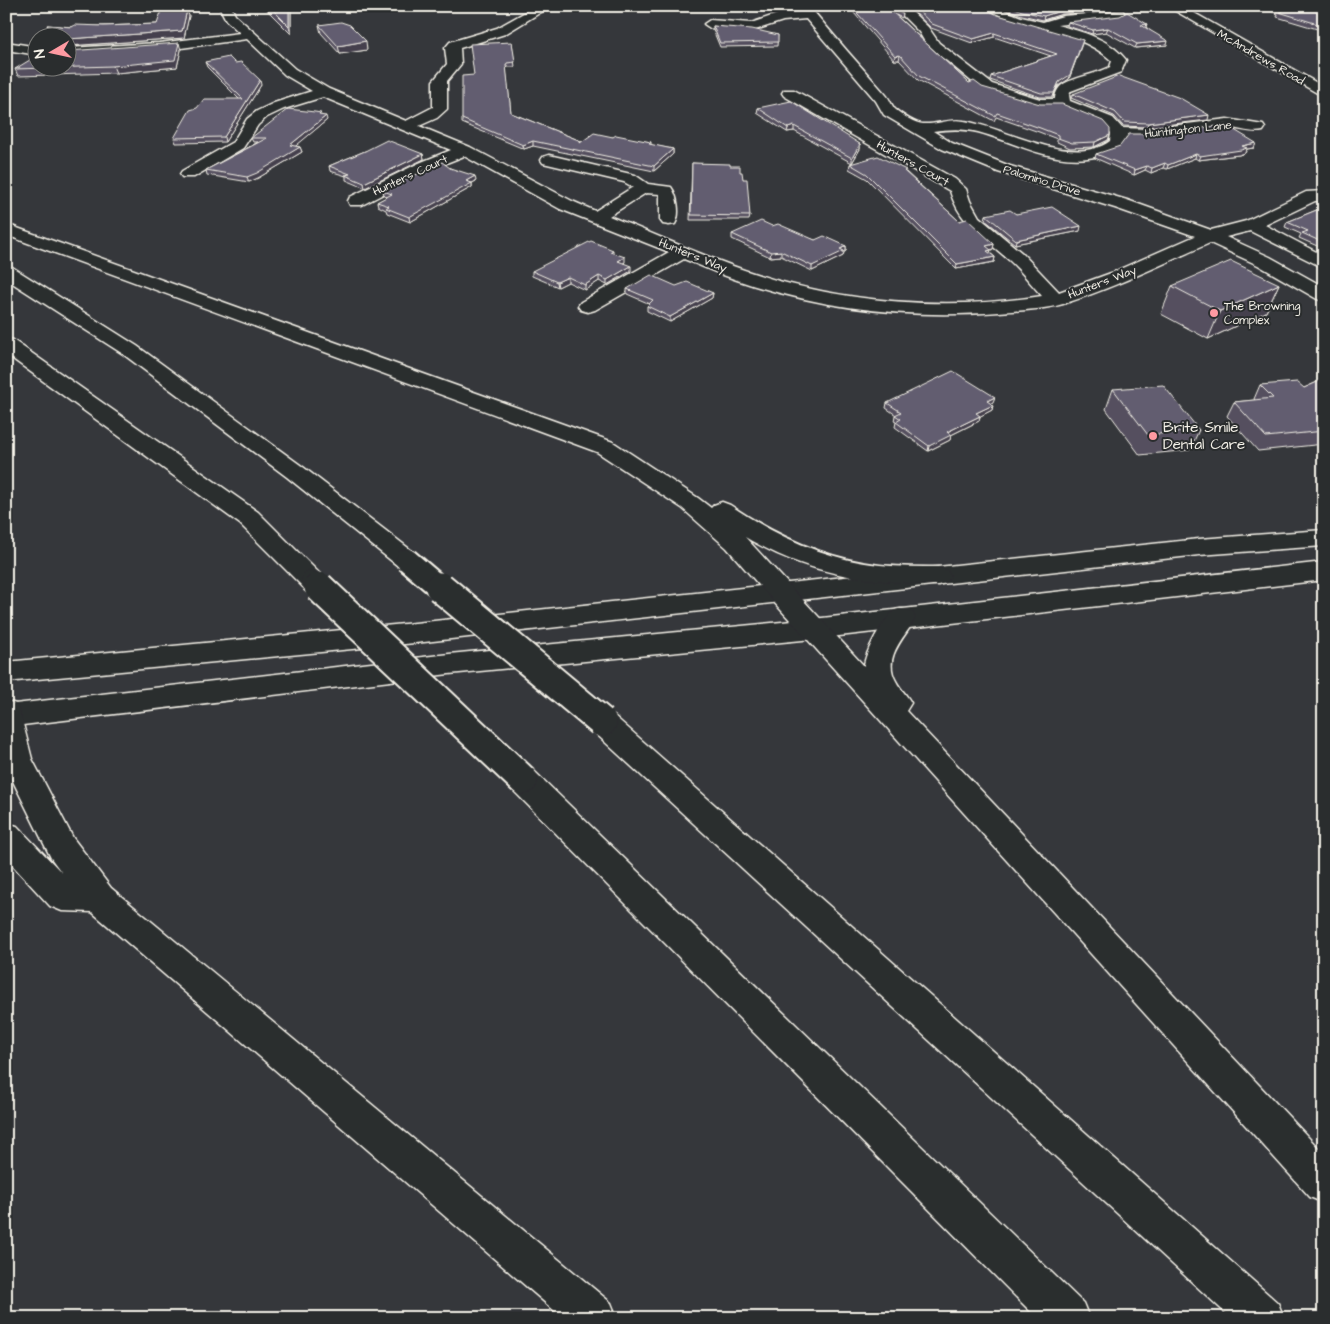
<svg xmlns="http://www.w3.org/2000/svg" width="1330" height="1324" font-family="'Architects Daughter',sans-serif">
<rect width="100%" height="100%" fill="#35373b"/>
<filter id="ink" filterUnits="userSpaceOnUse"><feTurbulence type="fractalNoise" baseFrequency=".02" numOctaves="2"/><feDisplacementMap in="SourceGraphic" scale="10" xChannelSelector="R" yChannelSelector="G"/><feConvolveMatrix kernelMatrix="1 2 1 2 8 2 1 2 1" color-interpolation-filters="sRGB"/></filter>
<g filter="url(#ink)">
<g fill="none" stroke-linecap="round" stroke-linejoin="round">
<defs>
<g id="minor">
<path d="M219,6H231L235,15L295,69L329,89L406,121L433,107V81L447,64L445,48L450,42L497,28L536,6H551L505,34L460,48L461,64L447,81V109L437,118L419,126L470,147L572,201L595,211L633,187L624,182L543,163L541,160L543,157L549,155L635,175L648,184L671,187C677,195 681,214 675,224L669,225L663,224L660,220V194L646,193L609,216C656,235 703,256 750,272C842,303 946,311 1042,296C1032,285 1022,272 1010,261C986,239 960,225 950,191L784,96L782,93L784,90H794L955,179L966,189L970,201L979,217L1022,253L1059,292L1111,273L1195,236L1115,208L998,172L942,149L884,115L876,101L806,19L783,21L752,31L710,28L704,24L710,20L751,23L781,13L801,12L796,6H809C834,36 860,66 886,95C890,99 892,107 896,110C902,115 916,124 923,124C937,125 950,118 964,121C1005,127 1072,169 1110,141L1111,133L1103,124L1061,107H1039L982,90L947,61L929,49L919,32L893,6H906L928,27L939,43L992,84L1040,99H1055C1055,94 1058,88 1062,85C1072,78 1097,74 1110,67L1112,61C1082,33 1042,32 1005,20C996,17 984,13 977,6H993L1021,17L1043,22L1063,16L1123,11L1125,14L1119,18L1057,25C1082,32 1109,38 1126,60L1121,72L1071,91L1069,95L1070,101L1113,118L1122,128L1147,129L1227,119L1263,125L1265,128L1263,131C1251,134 1238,127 1225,128C1191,130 1160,139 1126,137C1123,149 1114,152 1103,155C1058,168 1021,144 978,132C963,128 948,129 933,131L952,143L1010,166L1127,200L1211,230L1246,221L1306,192L1324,191V201H1315L1265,225L1324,256V268L1250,231L1226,237L1270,257L1324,287V301L1317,299L1258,265L1210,243C1162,264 1114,288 1063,304C1043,310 1020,310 999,312C911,319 821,309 737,280C719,274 702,266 684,259L595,310L588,312L581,310L578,306L581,302L669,252L560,209L464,156L431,169L362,205H350L348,201L350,197L419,163L451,150L323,97L284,109L267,117L258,125L243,148L194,177H182L180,174L182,171L233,142L247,119L257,111L274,103L312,91L285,75L247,39L159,51L68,56V48L159,43L240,33L226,20Z"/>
<polygon points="6,42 38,47 38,55 6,50"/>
<polygon points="1324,530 1324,546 1199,555 415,643 6,682 6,662 415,623 1199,539"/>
<polygon points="1324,562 1324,580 813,639 449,674 6,727 6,705 449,654 813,619"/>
</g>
<polygon id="major" points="1167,6 1182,6 1324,87 1324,97"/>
<g id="highway">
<path d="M6,224L613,442L698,498L711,508L714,505L722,502L730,505C776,536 825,559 880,565C899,567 919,567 938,567L947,570L951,576L947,582L938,585C866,582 809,575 745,537L864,666C865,653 882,620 894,611C899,607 906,610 912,611L916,618C905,637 882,657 896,681C900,689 907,695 911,703L906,711L1324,1154V1203L1310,1197L772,600L727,548L682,508L597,452L6,235Z"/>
<polygon points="6,266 12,267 137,346 303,467 416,554 420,560 416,566 407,569 398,566 287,477 123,354 6,279"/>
<polygon points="6,338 13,340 258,512 321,575 325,581 321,587 312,590 303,587 240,524 6,354"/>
<polygon points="6,701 16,704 20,712 32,759 73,838 111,888 611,1303 617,1318 563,1318 92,912 62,911 50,906 6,858 6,823 17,826 62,873 51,858 6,767"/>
<polygon points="602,711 612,714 1278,1303 1284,1318 1231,1318 592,730 588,722 592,714"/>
<polygon points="523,768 534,771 1083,1303 1089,1318 1037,1318 512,789 508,780 512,771"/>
</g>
</defs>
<use href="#minor" stroke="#f4f1e8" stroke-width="3"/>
<use href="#major" stroke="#f4f1e8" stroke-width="3"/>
<use href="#highway" stroke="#f4f1e8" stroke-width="3"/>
<use href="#minor" fill="#2a2d2e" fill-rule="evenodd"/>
<use href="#major" fill="#2a2d2e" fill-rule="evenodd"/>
<use href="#highway" fill="#2a2d2e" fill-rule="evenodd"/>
<defs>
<g id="highway-bridge-far1">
<polyline points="407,560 441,589"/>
<polyline points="312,581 320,589"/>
</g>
<g id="highway-bridge">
<polyline points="319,587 523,780"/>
<polyline points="440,587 602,722"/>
</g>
</defs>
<use href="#highway-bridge-far1" stroke="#f4f1e8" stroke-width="26" stroke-linecap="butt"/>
<use href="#highway-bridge" stroke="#f4f1e8" stroke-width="33" stroke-linecap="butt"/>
<use href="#highway-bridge-far1" stroke="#2a2d2e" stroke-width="22"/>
<use href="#highway-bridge" stroke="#2a2d2e" stroke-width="29"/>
</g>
<g fill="#54505f" stroke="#f4f1e8">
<polygon points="263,6 291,6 291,34"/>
<polygon points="848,6 896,6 903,14 902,18 896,15 969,83 1110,135 1108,140 1094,147 1070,148 1057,142 1057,139 1039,132 996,117 994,121 918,80 899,60 894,60"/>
<polygon points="908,6 980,6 983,8 998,15 1082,44 1069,79 1058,86 1053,97 1040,97 990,80 991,76 1051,56 994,37 972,43 931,28"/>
<polygon points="999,6 1121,6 1121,7 1116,8 1115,10 1062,14 1043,20 1022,15"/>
<polygon points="1258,6 1324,6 1324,31 1277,17 1278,14"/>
<polygon points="187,10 189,16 184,38 68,46 68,47 68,38 54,38 49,32 47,25 72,27 157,24"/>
<polygon points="1068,22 1147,24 1146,27 1167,45 1135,48 1106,32 1092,34 1067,26"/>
<polygon points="319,25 367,50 340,54 321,33"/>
<polygon points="713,26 778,35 777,46 720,47 713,30"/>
<polygon points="1324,41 1324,48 1319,47 1321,42"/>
<polygon points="512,42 515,67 508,67 506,69 511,113 581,141 581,142 613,137 651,142 651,145 673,149 673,154 654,171 533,146 524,149 462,123 462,119 474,75"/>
<polygon points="181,50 177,67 116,73 18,76 15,69"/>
<polygon points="205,62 261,85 225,142 176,143 174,138 239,99 207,67"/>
<polygon points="1073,94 1208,120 1147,127 1123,126 1114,116 1071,98"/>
<polygon points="758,108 860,144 860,149 852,163 794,131 787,132 757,113"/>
<polygon points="321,115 327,120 295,146 300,147 302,152 258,178 249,182 207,175 206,170 258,142 253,142 251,138"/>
<polygon points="1256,143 1254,148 1247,149 1245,153 1239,155 1198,160 1195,158 1167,169 1163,168 1151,173 1145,170 1134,175 1095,158 1096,154"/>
<polygon points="365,151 423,154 424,159 365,188 346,180 346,176 330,171 329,166"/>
<polygon points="692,163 730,166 740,172 743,179 750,216 749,220 690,220"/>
<polygon points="850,164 906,172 959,221 994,244 993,249 991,250 990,253 995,257 994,262 956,269 867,179 849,169"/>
<polygon points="450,168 476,181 472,183 472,187 410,222 387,213 386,210 378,206 377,202 387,197 384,195 383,191"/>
<polygon points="1324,207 1324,249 1299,238 1301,234 1285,227 1287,222"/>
<polygon points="1016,214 1080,231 1015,244 985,220 986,215"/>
<polygon points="772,226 815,240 846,246 846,251 844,252 843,256 812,271 781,256 770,257 732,239 732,234"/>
<polygon points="613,250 613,253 625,262 623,263 631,271 607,285 599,281 585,290 568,282 558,287 532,276 532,271"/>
<polygon points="1279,284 1266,312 1208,339 1161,314 1172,286"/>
<polygon points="627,289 713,293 712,298 670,322 647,311 647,306 650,304 627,294"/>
<polygon points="1324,379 1324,444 1258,451 1227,416 1234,402 1255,400 1254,399 1260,385 1304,388"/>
<polygon points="1113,389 1199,430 1190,450 1140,455 1106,409"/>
<polygon points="993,402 991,403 993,405 992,410 980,416 979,421 951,435 950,440 928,451 895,427 896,422 894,421 895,415 896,415 886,408 887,403"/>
</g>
<g fill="#45414e" stroke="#f4f1e8">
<polygon points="289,6 291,6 291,34 289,26"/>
<polygon points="1111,6 1121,6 1121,7 1116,8 1115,10 1062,14 1043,20 1044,16 1063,10"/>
<polygon points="187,10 189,16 184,38 68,46 68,47 68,39 182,31"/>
<polygon points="1108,28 1106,32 1092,34 1093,30"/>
<polygon points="994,33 994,37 972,43 973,39"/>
<polygon points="1083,40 1069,79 1058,86 1053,97 1059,82"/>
<polygon points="366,41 367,50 340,54 338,46"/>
<polygon points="1168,41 1167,45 1135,48 1137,44"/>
<polygon points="179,43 181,50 177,67 116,73 113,66"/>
<polygon points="900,55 899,60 894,60 895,56"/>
<polygon points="260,80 261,85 225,142 224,137"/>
<polygon points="1209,115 1208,120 1147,127 1148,123"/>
<polygon points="326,116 327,120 291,150 290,145"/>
<polygon points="794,126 794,131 787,132 788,128"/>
<polygon points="1110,135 1108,140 1094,147 1095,142"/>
<polygon points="533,141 533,146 524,149 523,145"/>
<polygon points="1256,143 1254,148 1247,149 1245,153 1239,155 1198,160 1200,156 1242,146"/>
<polygon points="860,144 860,149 852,163 852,158"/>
<polygon points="300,147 302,152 258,178 249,182 247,177"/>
<polygon points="673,149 673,154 654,171 654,166"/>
<polygon points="423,154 424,159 365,188 364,183"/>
<polygon points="1196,154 1195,158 1167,169 1168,165"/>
<polygon points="1165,163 1163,168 1151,173 1152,168"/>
<polygon points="1147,166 1145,170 1134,175 1135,170"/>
<polygon points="475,176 476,181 472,183 472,187 410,222 409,217 466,181"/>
<polygon points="1081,226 1080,231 1015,244 1016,240"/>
<polygon points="994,244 993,249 985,251 986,246"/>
<polygon points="846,246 846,251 844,252 843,256 812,271 812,266"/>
<polygon points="781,251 781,256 770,257 771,252"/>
<polygon points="625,257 625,262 619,266 618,261"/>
<polygon points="995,257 994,262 956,269 957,264"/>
<polygon points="631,266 631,271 607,285 607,280"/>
<polygon points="599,276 599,281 585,290 585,285"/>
<polygon points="568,277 568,282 558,287 557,282"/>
<polygon points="1279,284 1266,312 1208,339 1220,311"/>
<polygon points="713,293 712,298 670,322 670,317"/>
<polygon points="995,397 993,402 986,406 987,401"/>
<polygon points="993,405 992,410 975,419 976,413"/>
<polygon points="980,416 979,421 951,435 950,440 928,451 929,446 947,432"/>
</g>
<g fill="#625d6f" stroke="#f4f1e8">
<polygon points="269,6 289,6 289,26"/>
<polygon points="851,6 896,6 903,14 889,9 969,83 974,81 982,87 1040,104 1062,104 1103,121 1110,129 1110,135 1095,142 1072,143 1058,138 1058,135 1040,128 997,113 995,116 919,76 900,55 895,56"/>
<polygon points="913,6 980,6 983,8 998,15 1083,40 1070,75 1059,82 1054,93 1041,93 991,76 1057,54 994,33 973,39 932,24"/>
<polygon points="1010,6 1111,6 1063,10 1044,16 1022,11"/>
<polygon points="1271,6 1324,6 1324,26 1279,12 1283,11"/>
<polygon points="162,9 187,10 182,31 68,39 68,38 58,38 47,25 72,27 75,25 104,26 157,24"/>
<polygon points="1127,12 1147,24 1141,25 1168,41 1137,44 1108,28 1093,30 1068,22 1120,16"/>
<polygon points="341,22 350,25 366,41 338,46 319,25"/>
<polygon points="713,26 752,29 778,35 778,42 720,43"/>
<polygon points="512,42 515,62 507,63 506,65 511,113 581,141 580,143 594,133 613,137 616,135 651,142 649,144 673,149 654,166 533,141 523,145 462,119 462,76 474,75 470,44"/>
<polygon points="179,43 175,60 113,66 15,69 38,55 38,68 68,68 68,51"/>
<polygon points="229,57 235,63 241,62 260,80 224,137 174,138 190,110 197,108 204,99 243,99 205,62"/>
<polygon points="1119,76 1180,98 1209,115 1148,123 1124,122 1115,112 1073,94"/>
<polygon points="791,101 860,144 852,158 794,126 788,128 758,108"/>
<polygon points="288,109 315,112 321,113 319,115 326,116 290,145 300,147 257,173 247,177 206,170 267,138 251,138"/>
<polygon points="1226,125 1256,143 1242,146 1247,148 1241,150 1200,156 1196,154 1168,165 1165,163 1152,168 1147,166 1135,170 1096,154 1120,146 1129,134 1153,134"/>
<polygon points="387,140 423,154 364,183 345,175 350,174 329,166 365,151"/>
<polygon points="878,156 906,170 904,171 959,221 967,219 994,244 986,246 991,250 987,251 995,257 957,264 867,174 850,164"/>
<polygon points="442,162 450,168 475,176 466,181 472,183 409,217 386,208 389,206 377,202 392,194 383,191"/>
<polygon points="692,163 730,164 730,166 740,166 740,172 742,172 743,179 747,179 750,216 691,215"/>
<polygon points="1052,207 1081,226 1016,240 986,215 1010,210 1016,214"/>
<polygon points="1324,207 1324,243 1302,233 1308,231 1287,222"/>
<polygon points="761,221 772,226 778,224 815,240 824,236 846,246 840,249 844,251 812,266 781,251 771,252 732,234"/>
<polygon points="591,241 613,250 610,252 625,257 618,261 631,266 607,280 599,276 585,285 568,277 557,282 532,271"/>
<polygon points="1231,261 1279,284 1220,311 1172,286"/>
<polygon points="651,275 676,286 687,282 713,293 670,317 647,306 653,300 627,289"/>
<polygon points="953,371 995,397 987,401 993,405 976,413 980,416 947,432 951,435 929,446 896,422 901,419 895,415 901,412 887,403"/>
<polygon points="1324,379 1324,431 1266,437 1234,402 1273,398 1260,385 1297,382 1304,388"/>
<polygon points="1163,385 1199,430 1148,435 1113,389"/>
</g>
</g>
<g fill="#ff9aa2" stroke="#2a2d2e" stroke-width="2">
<circle cx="1214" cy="313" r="5"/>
<circle cx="1153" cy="436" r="5"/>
</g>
<g text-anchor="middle" stroke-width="4" stroke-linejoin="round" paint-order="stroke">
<g font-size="12" fill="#f4f1e8" stroke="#2a2d2e">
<text transform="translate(1261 57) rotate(30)" y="4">McAndrews Road</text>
<text transform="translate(1188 129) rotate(-6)" y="4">Huntington Lane</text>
<text transform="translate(913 163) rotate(29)" y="4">Hunters Court</text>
<text transform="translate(410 175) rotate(-25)" y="4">Hunters Court</text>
<text transform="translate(1042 180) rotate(17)" y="4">Palomino Drive</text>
<text transform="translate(693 255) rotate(22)" y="4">Hunters Way</text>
<text transform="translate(1102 282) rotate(-21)" y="4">Hunters Way</text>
</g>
<g font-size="12" fill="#f4f1e8" stroke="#2a2d2e" text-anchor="start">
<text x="1224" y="310">The Browning<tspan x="1224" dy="14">Complex</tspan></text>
</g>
<g font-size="15" fill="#f4f1e8" stroke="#2a2d2e" text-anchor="start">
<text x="1163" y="432">Brite Smile<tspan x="1163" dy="17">Dental Care</tspan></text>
</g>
</g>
<rect width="1330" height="1324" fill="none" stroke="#2a2d2e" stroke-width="25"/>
<rect x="12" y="12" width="1305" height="1299" fill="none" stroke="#f4f1e8" stroke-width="2" filter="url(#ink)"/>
<g transform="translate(52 52) rotate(261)"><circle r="24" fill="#2a2d2e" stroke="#7b7b78"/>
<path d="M0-4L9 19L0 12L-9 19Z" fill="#ff9aa2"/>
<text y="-8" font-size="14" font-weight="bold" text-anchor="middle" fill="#f4f1e8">N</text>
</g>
</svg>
